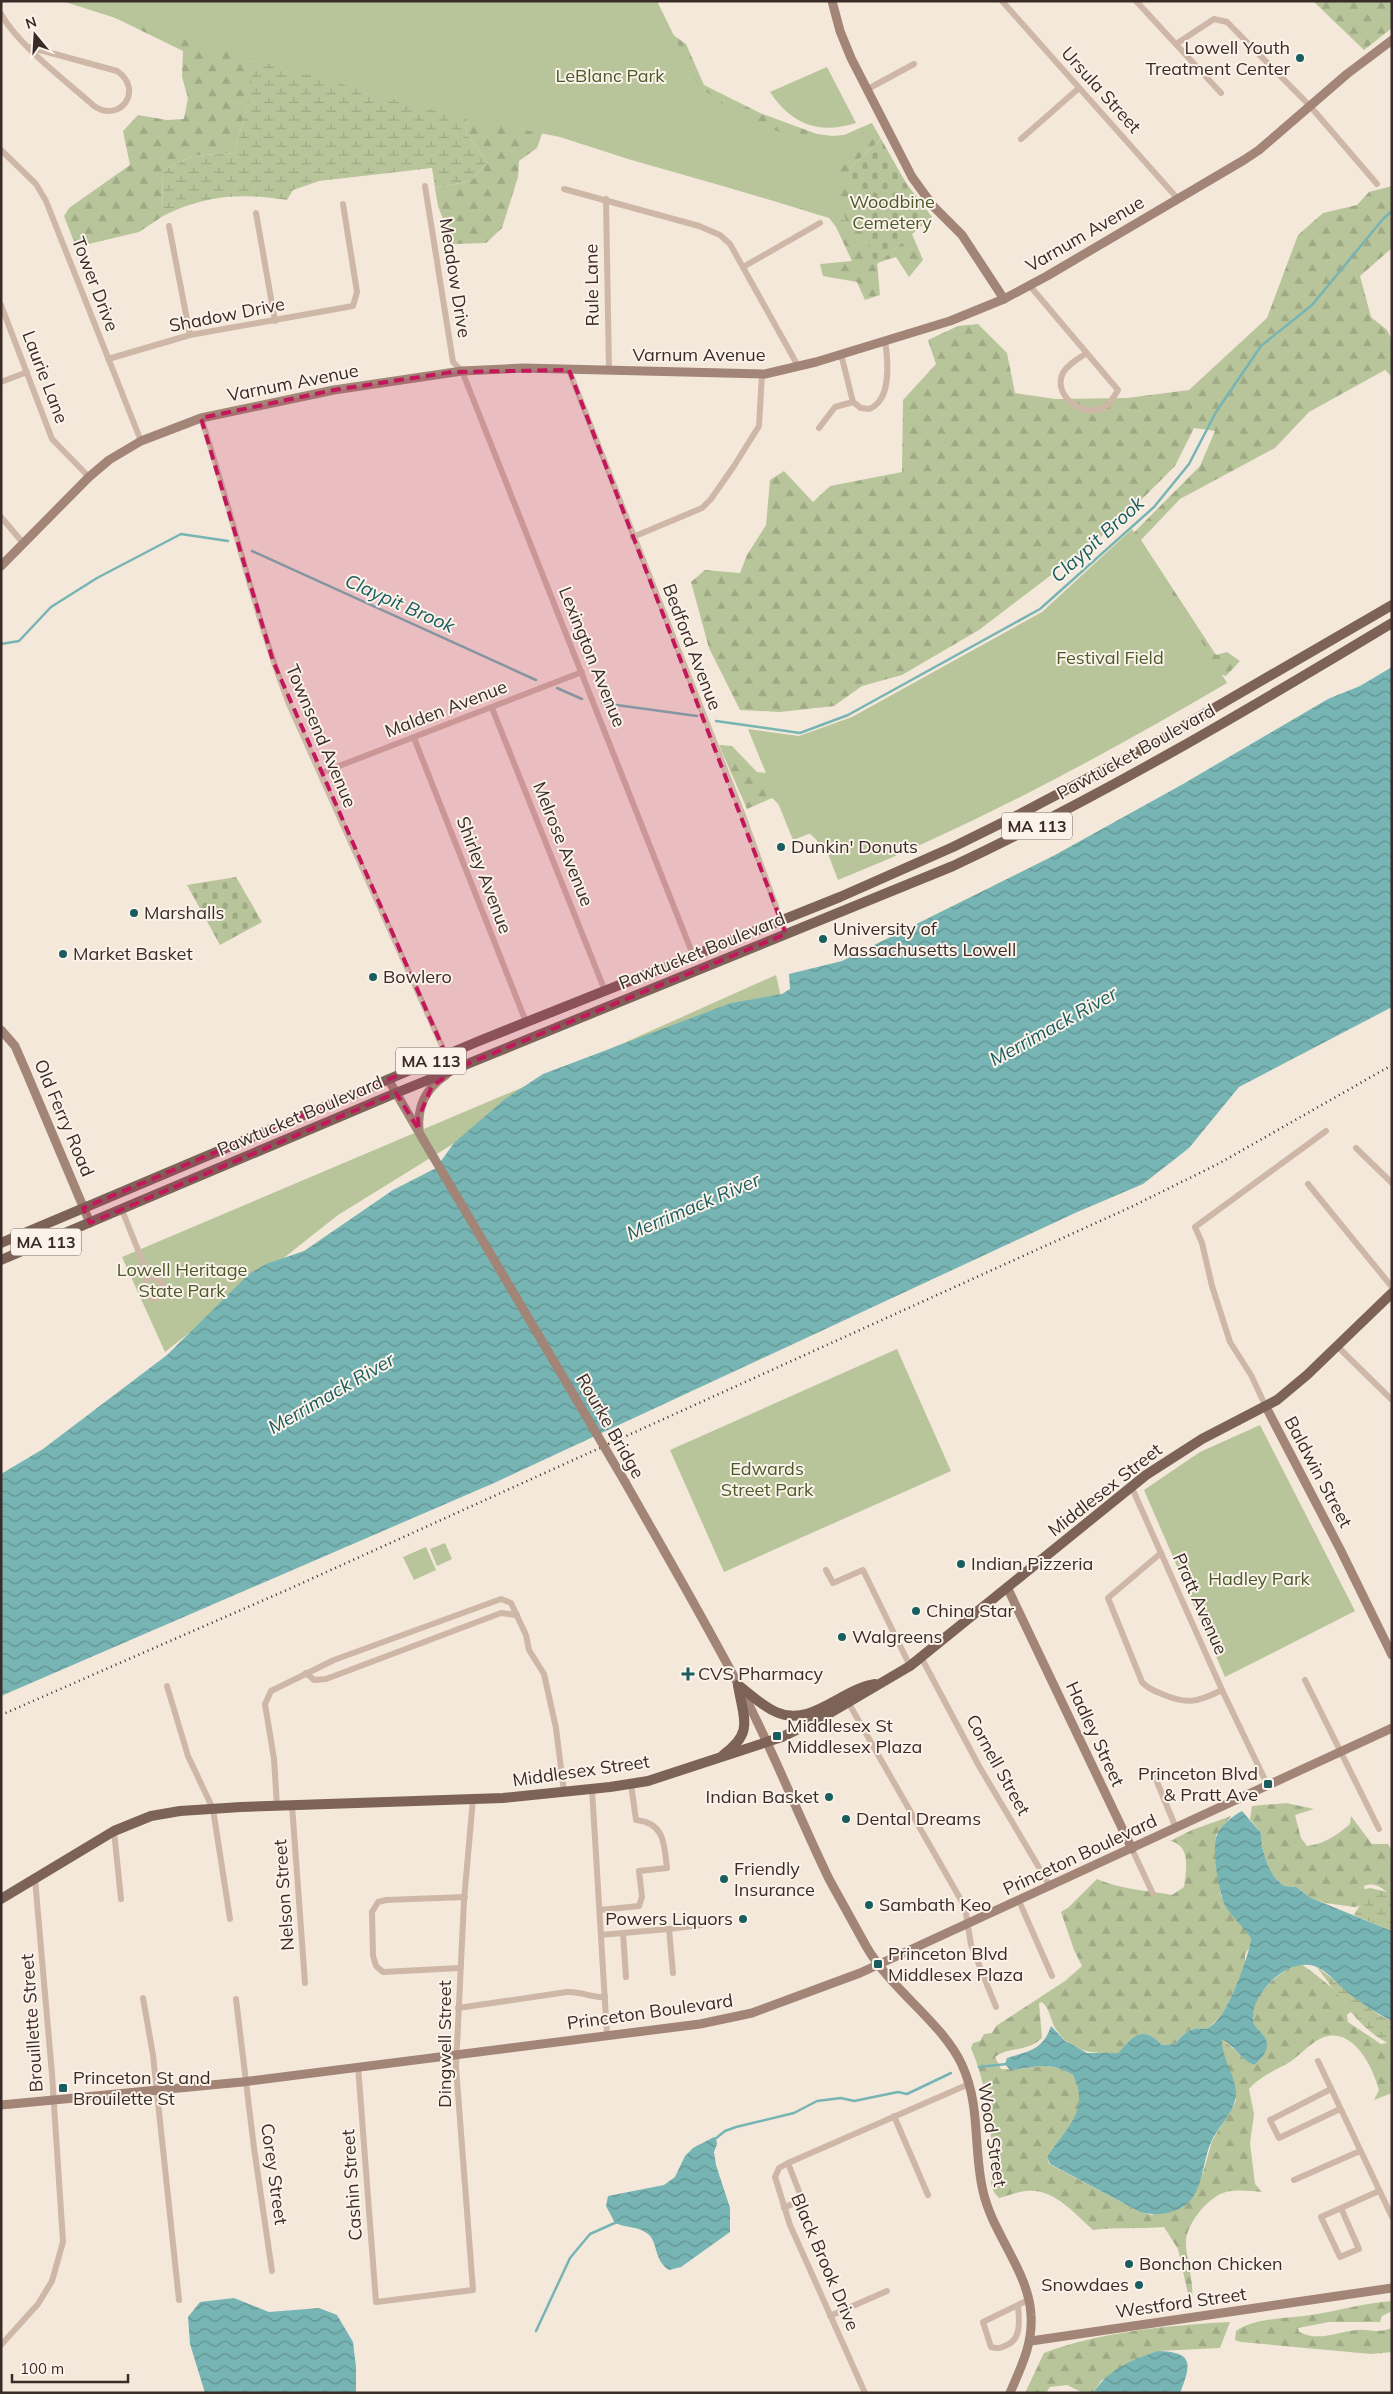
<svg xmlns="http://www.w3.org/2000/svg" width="1393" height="2394" font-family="Mulish,sans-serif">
<defs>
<pattern id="forest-firs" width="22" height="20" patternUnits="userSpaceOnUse" patternTransform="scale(1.25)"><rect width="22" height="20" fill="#b8c59a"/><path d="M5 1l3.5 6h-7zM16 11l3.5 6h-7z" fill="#9fa985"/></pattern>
<pattern id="wetland-marsh" width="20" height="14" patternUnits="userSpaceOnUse" patternTransform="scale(1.25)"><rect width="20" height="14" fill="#b8c59a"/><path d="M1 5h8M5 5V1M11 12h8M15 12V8" fill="none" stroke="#9fa985"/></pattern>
<pattern id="cemetery-stones" width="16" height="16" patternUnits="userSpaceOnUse" patternTransform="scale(1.25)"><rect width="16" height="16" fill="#b8c59a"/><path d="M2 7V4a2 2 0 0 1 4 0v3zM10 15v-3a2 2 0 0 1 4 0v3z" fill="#9fa985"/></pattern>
<pattern id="water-waves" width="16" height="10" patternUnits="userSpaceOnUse" patternTransform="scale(1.25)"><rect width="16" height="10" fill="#77b4b4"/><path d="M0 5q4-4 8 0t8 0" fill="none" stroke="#639392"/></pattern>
</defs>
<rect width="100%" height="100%" fill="#f4e8db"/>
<g fill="url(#forest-firs)">
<polygon points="61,1 336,1 247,107 234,153 192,156 162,171 163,216 139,232 76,247 64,216 69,208 130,165 123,131 138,115 167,120 184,119 188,98 182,77 183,51 97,9"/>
<polygon points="1313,1 1392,1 1392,28 1364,50"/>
<polygon points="637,9 686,44 704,85 760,113 817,134 841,137 872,123 881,139 850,168 891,252 912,234 923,260 909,277 896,257 877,263 880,295 865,300 857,282 823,276 820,264 852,261 836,227 829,218 543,131 537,148 519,161 518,177 502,228 486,243 453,244 438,206 435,188 471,181 487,162 466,133 470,102"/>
<polygon points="1392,186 1392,248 1360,276 1371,317 1387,330 1392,340 1392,377 1385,370 1309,412 1275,448 1180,499 1141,540 1216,655 1227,652 1240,661 1226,676 1208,670 824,847 772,798 747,809 719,745 732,746 757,772 782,775 1027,640 1200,466 1215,431 1194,428 1175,466 1140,501 1096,541 979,630 902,675 862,686 834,706 780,712 740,710 709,648 691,582 705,570 740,573 747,555 766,525 770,480 784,471 813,502 830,486 902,472 903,400 936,364 928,340 958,326 978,324 1007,353 1015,393 1055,399 1127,398 1189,390 1267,318 1298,235 1323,213 1357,205 1369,192"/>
<path d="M1286,1803L1314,1809L1295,1815L1301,1838L1307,1846C1324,1844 1336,1836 1350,1824L1351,1816L1372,1844H1388L1392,1851V1895C1382,1889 1376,1881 1364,1886L1366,1896L1363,1905L1355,1907L1325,1903L1311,1898L1296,1887L1284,1886L1275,1878L1268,1866L1262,1847L1261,1833L1250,1819L1252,1806Z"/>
<path d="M1231,1816L1216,1835L1215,1849L1217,1871L1221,1896L1251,1938L1250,1946L1245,1955V1966L1227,2006L1220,2017L1207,2029C1191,2027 1184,2031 1175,2044L1162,2045C1141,2024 1134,2036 1118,2053C1091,2054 1069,2052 1054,2026C1050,2017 1049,2008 1042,2002L1039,2003L1042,2038C1026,2053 1008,2046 995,2057L1001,2069C1033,2072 1042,2057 1073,2075C1092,2112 1065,2127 1047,2157L1049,2164L1140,2212L1152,2215L1203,2173L1212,2141L1236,2101L1231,2076L1222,2051V2040C1234,2046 1242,2061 1255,2065L1262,2058L1264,2036C1260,2031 1254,2027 1253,2020C1250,1995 1280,1970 1301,1964C1321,1977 1336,1994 1359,2005L1347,2015L1348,2022L1381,2044L1392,2042V2093L1374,2100L1379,2090C1373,2067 1353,2027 1324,2037C1311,2042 1301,2054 1290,2062C1276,2070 1259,2077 1249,2089L1254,2114L1250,2143L1255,2184L1262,2192C1250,2191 1234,2189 1223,2193C1206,2199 1184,2227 1186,2245C1187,2263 1194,2281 1192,2300L1189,2298L1178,2249L1164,2227C1140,2229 1116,2227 1093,2230C1075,2214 1054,2188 1026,2191C1017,2192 1008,2196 999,2198C994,2193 991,2188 991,2181C990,2172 993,2163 992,2154C991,2119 985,2081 971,2048L973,2043L980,2041L984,2034L992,2033L996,2026L1065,1981L1082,1966L1074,1950L1061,1912L1069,1907L1097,1879C1124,1890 1144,1890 1172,1895L1184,1887C1186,1872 1192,1845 1170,1841L1192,1830Z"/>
<path d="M1392,2301V2311L1382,2316L1380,2322H1329L1298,2328L1299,2332C1320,2342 1336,2332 1357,2330C1371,2329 1375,2334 1392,2328V2352L1371,2354L1241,2342L1235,2340L1236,2331C1255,2317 1287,2319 1311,2315C1338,2311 1364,2303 1392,2301Z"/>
<path d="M1230,2322L1220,2348L1158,2351L1101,2381L1093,2393H1083L1067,2385L1050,2387L1046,2393H1025L1044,2353C1099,2332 1171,2325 1230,2322Z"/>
</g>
<g fill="url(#wetland-marsh)">
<path d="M257,47L470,102L466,133L487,162L471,181L435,188L432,168L319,181L293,190L287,200C240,193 206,195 163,216L162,171L192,156L234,153L247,107Z"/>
<polygon points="1370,1888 1392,1893 1392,1931 1354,1915 1362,1902 1361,1890"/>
<path d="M1316,1966L1379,2015L1392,2021V2045C1358,2030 1339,1995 1316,1966Z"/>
</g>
<g fill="url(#cemetery-stones)">
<polygon points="881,139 906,183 932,217 875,266 850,168"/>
<polygon points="236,877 262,922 220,945 187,885"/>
</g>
<g fill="#b8c59a">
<polygon points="62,1 657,1 698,85 735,114 797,139 844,135 872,123 831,164 846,221 628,159 560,137 454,116 172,36"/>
<path d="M827,67L856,123C819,135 791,124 770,92Z"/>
<path d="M1132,529L1227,683C1101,757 973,826 838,880L819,830L793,840L748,729L799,736L852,717L1042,612Z"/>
<polygon points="776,975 781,997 482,1126 338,1215 165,1352 122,1257 561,1071"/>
<polygon points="897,1349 951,1471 724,1572 670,1450"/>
<polygon points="1260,1425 1355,1611 1225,1677 1144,1490 1200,1452"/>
<polygon points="445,1543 452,1559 437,1566 430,1549"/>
<polygon points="426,1547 436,1570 414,1580 403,1557"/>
</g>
<g fill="url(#water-waves)">
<polygon points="1392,667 1392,1007 1239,1087 1189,1148 1143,1184 1075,1213 494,1483 1,1696 1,1474 43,1449 167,1355 249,1274 266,1264 304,1251 393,1190 436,1168 454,1143 505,1099 543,1074 731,1003 782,994 790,989 789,974 842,961 1055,855 1183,784 1328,699 1360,686"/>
<path d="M1242,1811L1261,1833L1262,1847L1268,1866L1275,1878L1284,1886L1296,1887L1311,1898L1392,1931V2021C1376,2013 1361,2003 1347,1992C1337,1984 1326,1969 1314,1966C1288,1958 1251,1992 1253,2020C1254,2030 1268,2034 1267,2046C1266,2054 1260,2060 1255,2065C1241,2061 1235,2045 1222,2040C1222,2059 1235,2074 1236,2092C1237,2109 1219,2126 1212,2140C1200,2165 1205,2201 1174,2211C1162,2215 1152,2215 1140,2212L1050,2164L1047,2157C1065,2128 1091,2111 1073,2075C1047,2060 1037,2068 1010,2070L1005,2064L1007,2058C1029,2051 1043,2050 1051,2026L1065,2041L1087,2053H1118C1134,2036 1141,2024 1162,2045L1175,2044C1185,2031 1191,2027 1207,2029C1211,2026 1216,2022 1219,2018C1230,2006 1250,1953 1251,1938C1243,1927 1233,1918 1226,1907C1219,1895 1211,1847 1217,1835C1221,1825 1234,1815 1242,1811Z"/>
<path d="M714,2137L716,2138L717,2144L714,2152L716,2165L730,2208V2232L681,2267L669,2270C654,2261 658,2242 648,2234C638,2226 626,2228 615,2223L606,2206L608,2196L664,2185L675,2177L685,2156L693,2148Z"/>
<polygon points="234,2298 269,2312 319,2308 337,2315 353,2342 356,2367 356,2393 205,2393 190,2344 188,2317 200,2302"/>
<path d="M1158,2351C1193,2352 1192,2363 1180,2393H1093C1109,2369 1131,2360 1158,2351Z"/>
</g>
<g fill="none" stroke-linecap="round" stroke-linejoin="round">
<g stroke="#77b4b4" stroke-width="2.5">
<polyline points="252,551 536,680"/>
<polyline points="1,644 19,641 51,607 97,578 181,534 228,541"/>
<polyline points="557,688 582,699"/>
<polyline points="602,703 697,716"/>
<polyline points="716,721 800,733 848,715 1040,609 1154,507 1189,464 1216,412 1261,346 1312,305 1383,219 1392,211"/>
<polyline points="979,2067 1007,2064"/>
<polyline points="715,2139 725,2131 736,2127 794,2113 817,2101 841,2098 854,2101 898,2092 907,2094 951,2073"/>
<polyline points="536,2331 570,2258 590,2234 617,2222"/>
</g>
<g stroke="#ceb7a6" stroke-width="6">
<polyline points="1002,1 1178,199"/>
<polyline points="1136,1 1221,93"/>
<path d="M1,14C19,46 65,80 94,106C121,124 144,89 117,71L29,47"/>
<polyline points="1176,44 1214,19 1227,22 1310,106 1377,184"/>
<polyline points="866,90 914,64"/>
<polyline points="1021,139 1079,88"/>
<polyline points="1,150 36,184 46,201 141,441"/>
<polyline points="425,186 453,362 462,371 693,955"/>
<polyline points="564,189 699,226 720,235 730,244 798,366"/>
<polyline points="606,199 609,371"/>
<polyline points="256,213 275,321"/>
<polyline points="169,226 190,335"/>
<polyline points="743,267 820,223"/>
<path d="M1030,286L1118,390C1115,395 1111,402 1106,406C1087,421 1051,396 1063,373C1068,364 1079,358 1087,353"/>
<polyline points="1,305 52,439 89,477"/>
<path d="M841,354L853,402L861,408L869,409C892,400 888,360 885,341"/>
<polyline points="108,359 190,335 353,306 357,292 343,204"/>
<polyline points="569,370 742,813 786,934"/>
<polyline points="1,382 27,372"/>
<path d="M201,418C233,513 253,611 289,704L446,1055"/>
<polyline points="819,428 835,407 853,402"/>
<polyline points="1,517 24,544"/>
<polyline points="633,537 702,508 711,499 734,466 759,426 762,374"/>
<polyline points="492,708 605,991"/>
<polyline points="414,738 526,1022"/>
<polyline points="321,773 582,672"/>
<polyline points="1356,1148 1392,1183"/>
<polyline points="1308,1184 1392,1287"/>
<path d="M122,1210L148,1275L160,1281L165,1288C163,1296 158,1299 150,1298C144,1291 144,1283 148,1275"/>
<polyline points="1337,1346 1391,1399"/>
<polyline points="1266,1407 1251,1375 1230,1342 1212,1286 1202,1243 1195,1227 1326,1131"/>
<polyline points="1132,1488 1222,1690 1268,1786"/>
<path d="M1161,1553L1108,1598L1142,1682C1147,1688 1154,1691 1162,1694C1187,1705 1198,1702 1222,1690"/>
<polyline points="826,1570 833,1583 863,1570 910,1666"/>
<polyline points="921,1657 979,1766 1050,1886"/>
<polyline points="306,1673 314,1680 326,1679 501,1613 517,1615"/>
<polyline points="1305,1680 1379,1829"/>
<polyline points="167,1686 188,1756 213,1809 230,1919"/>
<polyline points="848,1702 965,1907 971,1945 996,2007"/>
<polyline points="1155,1777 1176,1828"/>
<polyline points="592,1789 607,2035"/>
<polyline points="292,1805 305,1983"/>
<polyline points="277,1806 274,1759 265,1704 271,1691 334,1660 501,1599 511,1603 526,1635 529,1650 544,1674 556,1728 564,1792"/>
<polyline points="114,1831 121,1899"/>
<polyline points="1132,1849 1153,1894"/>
<polyline points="1019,1901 1052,1976"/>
<path d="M600,1910L639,1906L642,1897L639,1871L667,1868C664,1844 665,1823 636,1820L631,1784"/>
<polyline points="601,1935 623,1933"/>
<polyline points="460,1968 383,1972 376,1966 373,1956 372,1912 378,1902 386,1900 465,1897"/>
<polyline points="673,1973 669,1929 701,1925"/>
<polyline points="626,1977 623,1933 669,1929"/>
<polyline points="143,1998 153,2055 179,2300"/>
<polyline points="236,1999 254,2148 272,2271"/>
<path d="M458,2008L567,1992C581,1991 592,1998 605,1997"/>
<polyline points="1318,2061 1392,2217"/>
<polyline points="358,2066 376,2302 473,2290 456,2067 464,1900 473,1799"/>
<polyline points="1331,2089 1270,2120 1279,2138 1340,2109"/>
<polyline points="894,2116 928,2195"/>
<polyline points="1294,2180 1360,2151"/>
<polyline points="784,2208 802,2199 788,2163"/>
<polyline points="1341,2208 1359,2249 1340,2257 1321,2217 1379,2191"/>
<path d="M1018,2305L983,2322L991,2347C998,2349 1001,2348 1007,2345C1022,2339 1019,2319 1018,2305L1028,2300"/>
<polyline points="830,2316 887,2291"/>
<polyline points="1,2345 38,2304 52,2281 63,2242 52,2074 35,1879"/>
<polyline points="865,2393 790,2225 775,2177 779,2168 788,2163 969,2084"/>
</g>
<g stroke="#a28577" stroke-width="9">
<polyline points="832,1 840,31 851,58 912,177 933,206 962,235 1004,299"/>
<polyline points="1,566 89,477 109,460 141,441 201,418 334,390 462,371 523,368 765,374 816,362 950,321 1004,299 1047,276 1244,160 1259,150 1347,74 1392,40"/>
<polyline points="1,1030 15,1046 25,1069 90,1223"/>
<polyline points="388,1079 424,1141"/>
<path d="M419,1130C417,1107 426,1088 446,1075"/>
<polyline points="1266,1407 1340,1549 1392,1655"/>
<path d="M625,1482C668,1558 712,1633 752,1711C779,1766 802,1823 829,1879C841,1901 854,1924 866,1946C891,1990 943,2023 962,2065C981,2106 973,2149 983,2191C992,2233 1029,2272 1031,2315C1033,2344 1021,2367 1010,2393"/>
<polyline points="1007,1587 1132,1849"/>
<polyline points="1,2105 242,2082 700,2024 752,2013 860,1973 1392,1728"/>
<polyline points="1031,2341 1392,2288"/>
</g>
<g stroke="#7d6257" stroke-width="10">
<polyline points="1,1243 479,1041 840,897 953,847 1020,814 1147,747 1392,605"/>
<path d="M1,1260L396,1093L953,866C1104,795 1249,709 1392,623"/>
<path d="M738,1685C750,1694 762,1706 776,1712C811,1728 841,1689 875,1684"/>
<path d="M723,1755C755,1732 743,1718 738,1685"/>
<polyline points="1,1899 114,1831 151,1816 180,1811 241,1807 503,1798 610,1787 648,1781 782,1737 825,1716 910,1666 1146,1475 1202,1439 1277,1400 1307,1375 1392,1293"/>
</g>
<polyline stroke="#392c28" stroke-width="2.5" stroke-dasharray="1 4" stroke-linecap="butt" points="1,1715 289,1589 1131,1207 1218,1164 1392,1065"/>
<polyline stroke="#a28577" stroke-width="9" points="424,1141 625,1482"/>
</g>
<path fill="#c2185b" fill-opacity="0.2" stroke="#c2185b" stroke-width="4" stroke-dasharray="10 6" stroke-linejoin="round" d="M569,370L786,934L462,1066L432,1086L418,1119L419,1130L396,1093L90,1223L83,1208L446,1055L273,661L201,418L334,390L452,372Z"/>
<g fill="#195d5f" stroke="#fbf2e9" stroke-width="2">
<circle cx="1300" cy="58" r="5"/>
<circle cx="781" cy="847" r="5"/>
<circle cx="134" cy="913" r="5"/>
<circle cx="823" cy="939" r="5"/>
<circle cx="63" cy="954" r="5"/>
<circle cx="373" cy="977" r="5"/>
<circle cx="961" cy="1564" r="5"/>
<circle cx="916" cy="1611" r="5"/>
<circle cx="842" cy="1637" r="5"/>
<path d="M685.5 1666.5h5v5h5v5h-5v5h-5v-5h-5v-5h5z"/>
<rect x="772" y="1731" width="10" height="10" rx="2.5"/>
<rect x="1263" y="1779" width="10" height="10" rx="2.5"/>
<circle cx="829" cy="1797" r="5"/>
<circle cx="846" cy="1819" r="5"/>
<circle cx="724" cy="1879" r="5"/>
<circle cx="869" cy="1905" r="5"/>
<circle cx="743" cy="1919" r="5"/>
<rect x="873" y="1959" width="10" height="10" rx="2.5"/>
<rect x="58" y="2083" width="10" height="10" rx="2.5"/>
<circle cx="1129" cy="2264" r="5"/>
<circle cx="1139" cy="2285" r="5"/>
</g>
<g text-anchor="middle" stroke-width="4" stroke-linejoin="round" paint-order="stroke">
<g fill="#fbf2e9" stroke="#736762" stroke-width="1">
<rect x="1002" y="812.5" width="70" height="27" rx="4"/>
<rect x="396" y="1047.5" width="70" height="27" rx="4"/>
<rect x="11" y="1228.5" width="70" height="27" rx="4"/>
</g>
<g font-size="16" font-weight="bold" fill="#392c28">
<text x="1037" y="832">MA 113</text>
<text x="431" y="1067">MA 113</text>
<text x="46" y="1248">MA 113</text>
</g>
<g font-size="18" fill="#392c28" stroke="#fbf2e9" text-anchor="start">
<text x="1290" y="54" text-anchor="end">Lowell Youth<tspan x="1290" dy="21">Treatment Center</tspan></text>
<text x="791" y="853">Dunkin' Donuts</text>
<text x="144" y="919">Marshalls</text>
<text x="833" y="935">University of<tspan x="833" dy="21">Massachusetts Lowell</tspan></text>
<text x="73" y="960">Market Basket</text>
<text x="383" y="983">Bowlero</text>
<text x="971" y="1570">Indian Pizzeria</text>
<text x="926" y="1617">China Star</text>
<text x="852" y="1643">Walgreens</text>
<text x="698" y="1680">CVS Pharmacy</text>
<text x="787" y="1732">Middlesex St<tspan x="787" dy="21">Middlesex Plaza</tspan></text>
<text x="1258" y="1780" text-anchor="end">Princeton Blvd<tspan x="1258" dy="21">&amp; Pratt Ave</tspan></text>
<text x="819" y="1803" text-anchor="end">Indian Basket</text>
<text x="856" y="1825">Dental Dreams</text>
<text x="734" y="1875">Friendly<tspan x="734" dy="21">Insurance</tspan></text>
<text x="879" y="1911">Sambath Keo</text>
<text x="733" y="1925" text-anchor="end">Powers Liquors</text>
<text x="888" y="1960">Princeton Blvd<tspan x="888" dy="21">Middlesex Plaza</tspan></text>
<text x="73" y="2084">Princeton St and<tspan x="73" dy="21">Brouilette St</tspan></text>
<text x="1139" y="2270">Bonchon Chicken</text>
<text x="1129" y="2291" text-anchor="end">Snowdaes</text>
</g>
<g font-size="18" fill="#4a5a29" stroke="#fbf2e9">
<text x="610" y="82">LeBlanc Park</text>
<text x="892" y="208">Woodbine<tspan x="892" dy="21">Cemetery</tspan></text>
<text x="1110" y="664">Festival Field</text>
<text x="182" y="1276">Lowell Heritage<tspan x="182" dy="21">State Park</tspan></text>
<text x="767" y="1475">Edwards<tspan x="767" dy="21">Street Park</tspan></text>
<text x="1259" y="1585">Hadley Park</text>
</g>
<g font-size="18" fill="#392c28" stroke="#fbf2e9">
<text transform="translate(1101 90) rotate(48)" y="6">Ursula Street</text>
<text transform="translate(1085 234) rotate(-30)" y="6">Varnum Avenue</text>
<text transform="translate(455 278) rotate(81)" y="6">Meadow Drive</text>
<text transform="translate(95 284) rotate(69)" y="6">Tower Drive</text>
<text transform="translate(592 285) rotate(-91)" y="6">Rule Lane</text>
<text transform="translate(227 315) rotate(-11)" y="6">Shadow Drive</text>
<text x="699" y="361">Varnum Avenue</text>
<text transform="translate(45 377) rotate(69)" y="6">Laurie Lane</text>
<text transform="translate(293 383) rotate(-11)" y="6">Varnum Avenue</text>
<text transform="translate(692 647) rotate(69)" y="6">Bedford Avenue</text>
<text transform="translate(592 657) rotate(68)" y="6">Lexington Avenue</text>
<text transform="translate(446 709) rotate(-21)" y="6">Malden Avenue</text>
<text transform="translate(321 736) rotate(67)" y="6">Townsend Avenue</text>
<text transform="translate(1136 752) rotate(-29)" y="6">Pawtucket Boulevard</text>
<text transform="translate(563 844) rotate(68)" y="6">Melrose Avenue</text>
<text transform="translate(484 875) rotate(69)" y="6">Shirley Avenue</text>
<text transform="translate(702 951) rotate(-22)" y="6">Pawtucket Boulevard</text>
<text transform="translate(300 1116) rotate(-23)" y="6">Pawtucket Boulevard</text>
<text transform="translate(64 1118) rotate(67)" y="6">Old Ferry Road</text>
<text transform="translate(610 1426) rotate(60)" y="6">Rourke Bridge</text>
<text transform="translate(1318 1472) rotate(62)" y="6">Baldwin Street</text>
<text transform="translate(1105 1490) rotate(-38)" y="6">Middlesex Street</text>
<text transform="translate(1200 1604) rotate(66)" y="6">Pratt Avenue</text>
<text transform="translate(1095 1734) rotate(65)" y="6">Hadley Street</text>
<text transform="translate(998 1765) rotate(61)" y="6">Cornell Street</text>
<text transform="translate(581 1771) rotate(-8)" y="6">Middlesex Street</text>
<text transform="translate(1080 1855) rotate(-25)" y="6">Princeton Boulevard</text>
<text transform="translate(284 1895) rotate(-94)" y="6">Nelson Street</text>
<text transform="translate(650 2012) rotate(-8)" y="6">Princeton Boulevard</text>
<text transform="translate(32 2023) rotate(-94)" y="6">Brouillette Street</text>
<text transform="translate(445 2044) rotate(-90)" y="6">Dingwell Street</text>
<text transform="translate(992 2135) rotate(81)" y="6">Wood Street</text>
<text transform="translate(274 2174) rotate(82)" y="6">Corey Street</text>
<text transform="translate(352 2185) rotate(-94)" y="6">Cashin Street</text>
<text transform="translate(825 2262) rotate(67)" y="6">Black Brook Drive</text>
<text transform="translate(1181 2303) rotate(-8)" y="6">Westford Street</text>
</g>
<g font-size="19" font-style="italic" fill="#195d5f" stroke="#fbf2e9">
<text transform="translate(1097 539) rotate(-42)" y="7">Claypit Brook</text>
<text transform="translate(400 603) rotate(24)" y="7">Claypit Brook</text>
<text transform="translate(1053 1026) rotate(-29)" y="7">Merrimack River</text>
<text transform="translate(693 1206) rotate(-23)" y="7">Merrimack River</text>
<text transform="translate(331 1393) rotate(-30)" y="7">Merrimack River</text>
</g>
</g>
<rect width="1393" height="2394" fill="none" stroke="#392c28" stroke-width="5"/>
<g transform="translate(35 35) rotate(342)" stroke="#fbf2e9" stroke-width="4" paint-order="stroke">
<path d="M0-4L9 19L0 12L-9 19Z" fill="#392c28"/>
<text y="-8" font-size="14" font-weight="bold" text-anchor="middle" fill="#392c28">N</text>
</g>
<path d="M12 2374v8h116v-8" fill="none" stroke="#392c28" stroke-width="2.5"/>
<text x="20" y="2374" font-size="15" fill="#392c28" stroke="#fbf2e9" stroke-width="4" paint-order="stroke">100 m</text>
</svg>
